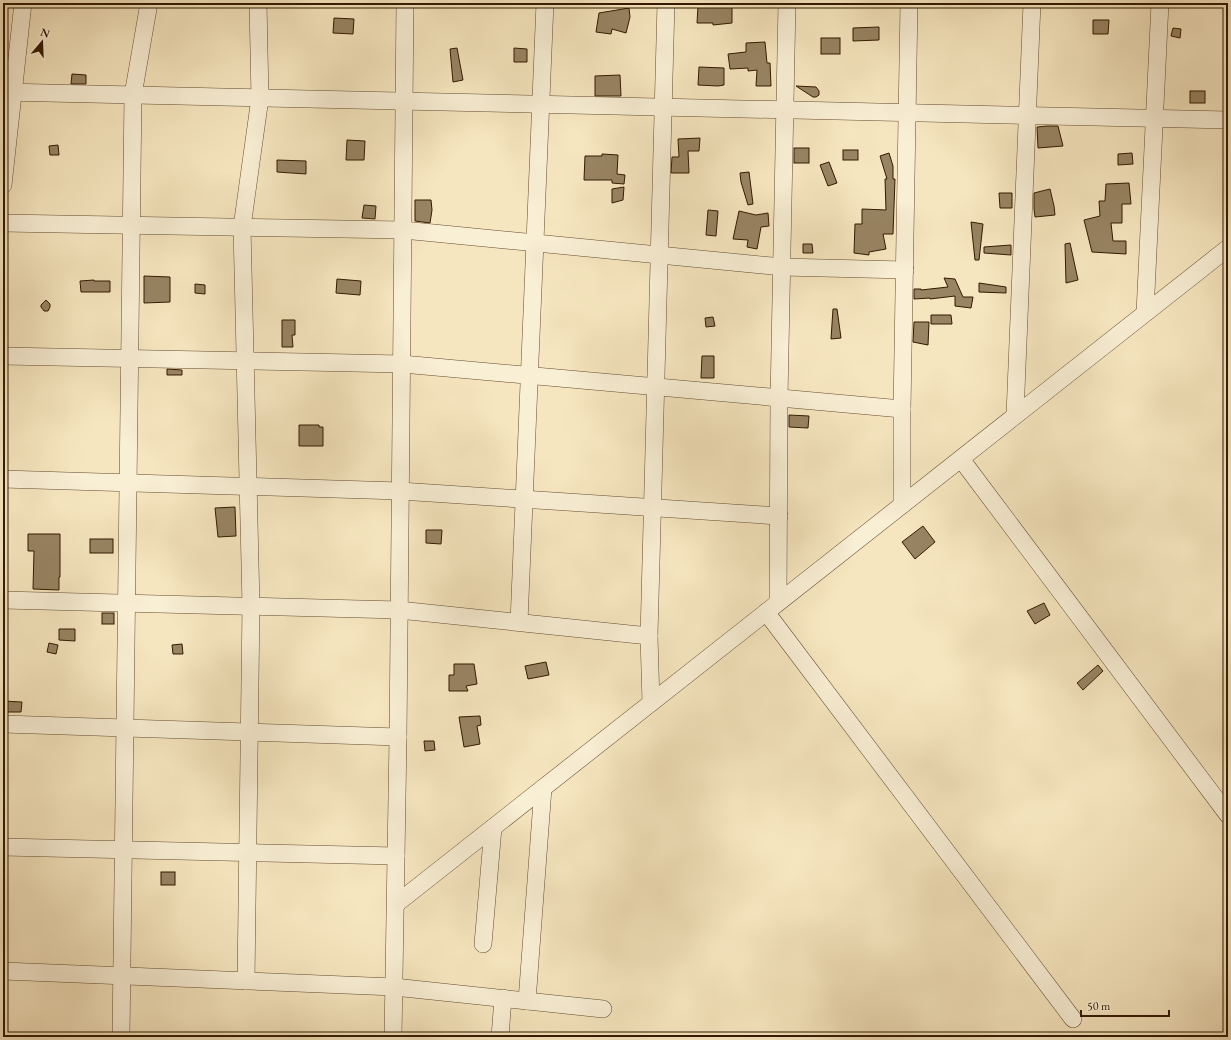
<svg xmlns="http://www.w3.org/2000/svg" width="1231" height="1040" font-family="'EB Garamond',serif">
<rect width="100%" height="100%" fill="#f6e6bf"/>
<filter id="stains"><feTurbulence type="fractalNoise" baseFrequency=".005" numOctaves="4"/><feColorMatrix values="0 0 0 0 .2 0 0 0 0 .09 0 0 0 0 .02 0 0 0 .5 -.17"/></filter>
<radialGradient id="worn" r=".72"><stop offset=".6" stop-color="#630" stop-opacity="0"/><stop offset="1" stop-color="#630" stop-opacity=".3"/></radialGradient>
<g fill="#988463" stroke="#331900">
<polygon points="698,6 732,6 732,23 713,25 713,23 697,23"/>
<polygon points="629,8 630,17 626,33 612,29 611,34 596,32 599,13"/>
<polygon points="334,18 354,19 353,34 333,33"/>
<polygon points="1093,20 1109,20 1108,34 1093,34"/>
<polygon points="879,27 879,40 853,41 853,28"/>
<polygon points="1173,28 1181,29 1180,38 1171,36"/>
<rect x="821" y="38" width="19" height="16"/>
<polygon points="765,42 767,63 770,63 771,86 756,86 757,70 748,71 748,68 730,69 728,54 746,52 746,43"/>
<polygon points="457,48 463,80 453,82 450,49"/>
<polygon points="514,48 527,49 527,62 514,62"/>
<polygon points="699,67 724,68 724,85 718,86 698,85"/>
<polygon points="72,74 86,75 86,84 71,84"/>
<polygon points="620,75 621,96 595,96 595,76"/>
<polygon points="796,86 816,87 819,91 819,95 816,97 813,97"/>
<rect x="1190" y="91" width="15" height="12"/>
<polygon points="1047,126 1058,126 1063,146 1038,148 1037,127"/>
<polygon points="700,138 699,151 688,151 689,173 671,173 672,157 679,157 678,139"/>
<polygon points="347,140 365,141 364,160 346,160"/>
<polygon points="58,145 59,155 50,155 49,146"/>
<rect x="794" y="148" width="15" height="15"/>
<rect x="843" y="150" width="15" height="10"/>
<polygon points="889,153 893,166 893,179 895,179 893,234 883,234 886,249 869,252 869,255 854,253 855,224 862,224 862,209 886,210 885,179 887,179 880,156"/>
<polygon points="1132,153 1133,164 1118,165 1118,154"/>
<polygon points="602,154 618,155 617,174 625,175 624,184 612,183 612,180 584,180 585,156 602,156"/>
<polygon points="277,160 306,161 306,174 277,172"/>
<polygon points="829,162 837,183 828,186 820,165"/>
<polygon points="749,172 753,204 748,205 741,182 740,173"/>
<polygon points="1129,183 1131,204 1122,204 1122,223 1111,223 1113,241 1126,241 1126,254 1092,252 1084,220 1100,216 1099,201 1105,201 1106,184"/>
<polygon points="624,187 623,200 612,203 612,189"/>
<polygon points="1050,189 1054,206 1055,215 1035,217 1034,209 1034,193"/>
<polygon points="999,193 1012,193 1012,208 1000,208"/>
<polygon points="415,200 431,200 432,210 430,223 415,221"/>
<polygon points="364,205 376,206 375,219 362,218"/>
<polygon points="708,210 718,211 716,236 706,235"/>
<polygon points="739,211 756,215 768,213 769,226 761,227 757,249 747,247 748,240 733,239"/>
<polygon points="971,222 983,224 979,260 975,260"/>
<polygon points="1070,243 1078,280 1066,283 1065,244"/>
<polygon points="803,244 812,244 813,253 803,253"/>
<polygon points="1011,245 1011,255 984,253 984,247"/>
<polygon points="144,276 170,277 170,302 144,303"/>
<polygon points="944,278 955,279 963,297 973,297 971,308 955,306 955,296 930,299 930,298 914,299 914,289 921,289 921,290 948,287"/>
<polygon points="337,279 361,281 360,295 336,293"/>
<polygon points="94,280 94,281 110,281 110,292 81,292 80,281"/>
<polygon points="979,283 1006,287 1006,293 979,292"/>
<polygon points="195,284 205,285 205,294 195,293"/>
<polygon points="46,300 50,304 50,307 48,311 44,311 41,307 41,305"/>
<polygon points="833,309 837,309 841,338 831,339"/>
<polygon points="931,315 951,315 952,324 931,324"/>
<polygon points="713,317 715,326 706,327 705,318"/>
<polygon points="282,320 295,320 295,335 292,335 293,347 282,347"/>
<polygon points="914,322 929,322 928,345 913,342"/>
<polygon points="702,356 714,356 714,378 701,378"/>
<polygon points="167,369 182,370 182,375 167,375"/>
<polygon points="789,415 809,416 808,428 789,427"/>
<polygon points="299,425 319,425 319,427 323,427 323,446 299,446"/>
<polygon points="235,507 236,536 218,537 215,508"/>
<polygon points="923,526 935,542 915,559 902,542"/>
<polygon points="426,530 442,530 441,544 426,543"/>
<polygon points="28,534 60,534 60,577 59,577 59,590 33,589 34,551 28,551"/>
<rect x="90" y="539" width="23" height="14"/>
<polygon points="1044,603 1050,615 1035,624 1027,611"/>
<rect x="102" y="613" width="12" height="11"/>
<polygon points="59,629 75,629 75,641 59,640"/>
<polygon points="49,643 58,645 56,654 47,652"/>
<polygon points="182,644 183,654 173,654 172,645"/>
<polygon points="546,662 549,675 528,679 525,666"/>
<polygon points="454,664 474,664 477,684 466,686 468,691 449,691 449,675 454,675"/>
<polygon points="1098,665 1103,671 1083,690 1077,683"/>
<polygon points="3,701 22,702 21,712 3,712"/>
<polygon points="480,716 481,725 477,726 480,744 464,747 459,717"/>
<polygon points="424,741 434,741 435,750 425,751"/>
<rect x="161" y="872" width="14" height="13"/>
</g>
<g fill="none" stroke-linecap="round" stroke-linejoin="round">
<defs>
<g id="minor">
<polyline points="3,92 1228,120"/>
<polyline points="3,185 23,3"/>
<polyline points="3,223 403,230 782,267 905,270"/>
<polyline points="1145,313 1160,3"/>
<polyline points="3,356 402,364 902,409"/>
<polyline points="1015,415 1032,3"/>
<polyline points="961,459 1228,815"/>
<polyline points="3,479 400,491 779,516"/>
<polyline points="902,505 902,409 909,3"/>
<polyline points="3,600 399,610 649,636"/>
<polyline points="778,602 779,398 787,3"/>
<polyline points="766,612 1073,1019"/>
<polyline points="519,622 545,3"/>
<polyline points="651,703 649,636 666,3"/>
<polyline points="3,724 398,737"/>
<polyline points="3,847 396,856"/>
<polyline points="396,904 1228,248"/>
<polyline points="483,944 493,828"/>
<polyline points="3,971 394,987 603,1009"/>
<polyline points="246,981 251,606 242,227 260,98 258,3"/>
<polyline points="527,1001 543,788"/>
<polyline points="121,1037 133,95 149,3"/>
<polyline points="393,1037 398,737 405,3"/>
<polyline points="500,1037 503,998"/>
</g>
</defs>
<use href="#minor" stroke="#644c30" stroke-width="18"/>
<use href="#minor" stroke="#f9efd5" stroke-width="17"/>
</g>
<rect width="1231" height="1040" fill="none" stroke="#f6e6bf" stroke-width="16"/>
<rect x="4" y="4" width="1223" height="1032" fill="none" stroke="#331900" stroke-width="2"/>
<rect x="8" y="8" width="1215" height="1024" fill="none" stroke="#331900"/>
<g transform="translate(42 42) rotate(19)" stroke="#f9efd5" stroke-width="3" paint-order="stroke">
<path d="M0-3L7 15L0 10L-7 15Z" fill="#331900"/>
<text y="-6" font-size="11" font-weight="bold" text-anchor="middle" fill="#331900">N</text>
</g>
<path d="M1081 1010v6h88v-6" fill="none" stroke="#331900" stroke-width="2"/>
<text x="1087" y="1010" font-size="12" fill="#331900" stroke="#f9efd5" stroke-width="3" paint-order="stroke">50 m</text>
<rect width="100%" height="100%" filter="url(#stains)"/>
<rect width="100%" height="100%" fill="url(#worn)"/>
</svg>
